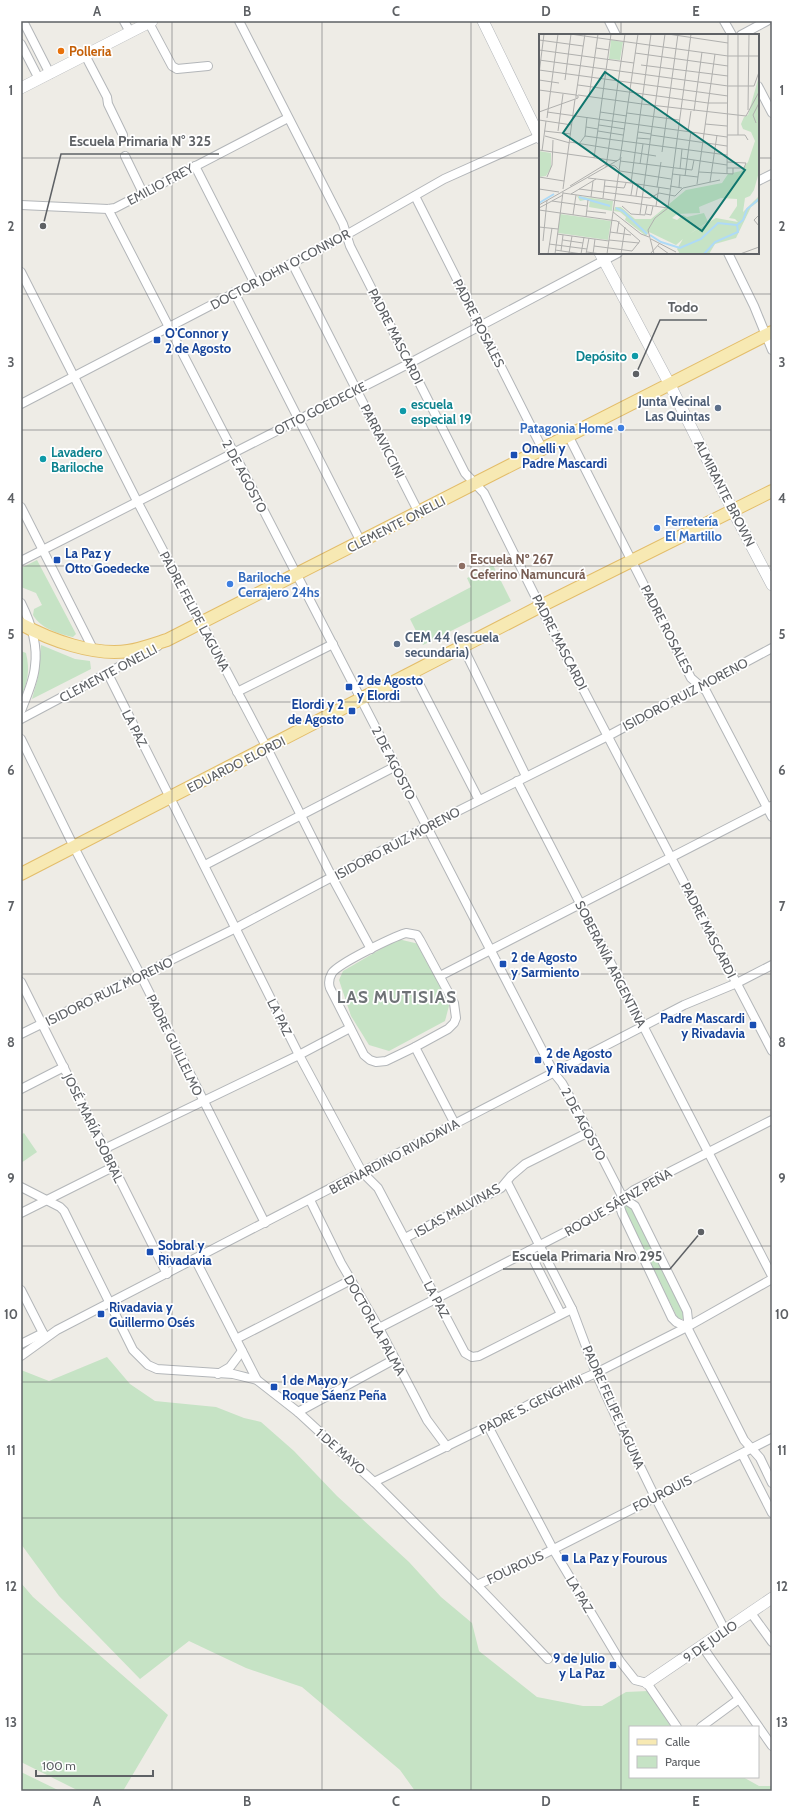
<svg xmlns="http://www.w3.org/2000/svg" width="793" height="1812" font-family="Cabin,sans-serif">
<rect width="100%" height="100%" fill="#eeece6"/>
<g fill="#c6e3c5">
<path d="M37,560L76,634L73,637C59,634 40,628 33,615L34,609L42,605L36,593L21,587V568Z"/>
<polygon points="493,565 511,601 423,645 410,619 471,587 467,578"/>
<polygon points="41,645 75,659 90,661 91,669 32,699 38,677"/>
<path d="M21,651L26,653C30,670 28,682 21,697Z"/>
<polygon points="398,939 419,944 450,1002 445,1021 389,1051 369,1045 351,1016 339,980 343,971"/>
<polygon points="24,1133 37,1152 21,1163 21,1135"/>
<polygon points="626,1204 630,1204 684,1313 685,1318 681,1320 678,1319 623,1206"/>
<polygon points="107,1357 130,1384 155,1401 216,1407 244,1418 261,1422 294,1451 337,1496 409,1562 441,1597 472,1623 479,1651 537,1697 583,1706 602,1706 626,1692 648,1691 671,1727 630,1727 630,1777 743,1777 759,1786 772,1786 772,1791 415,1791 400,1770 302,1687 246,1668 189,1641 140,1679 59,1596 21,1544 21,1370 49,1381"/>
<polygon points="21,1583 33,1597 168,1715 123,1791 79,1791 21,1762"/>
<polygon points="21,1772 60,1791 21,1791"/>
</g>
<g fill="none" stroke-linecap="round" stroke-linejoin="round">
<defs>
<g id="street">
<polyline points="23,21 50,74"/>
<polyline points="124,21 130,32"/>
<polyline points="239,21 343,224 350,246 465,473 484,493 545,616 772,1051"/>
<polyline points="609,21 616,35"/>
<polyline points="724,21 732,35"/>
<polyline points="149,23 172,66 177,69 208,66"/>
<polyline points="741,35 767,21"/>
<polyline points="21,44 39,79"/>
<polyline points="85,55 107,97 108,104 123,135"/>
<polyline points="758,86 772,113"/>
<polyline points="125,156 143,193"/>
<polyline points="195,166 254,282"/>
<polyline points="758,181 772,174"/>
<polyline points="415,196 543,450"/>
<polyline points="21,205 108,209 115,208 288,118"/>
<polyline points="108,209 554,1073 562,1083 589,1132 623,1198 635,1206 687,1311 688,1320 687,1327 744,1440 760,1458 772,1483"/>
<polyline points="728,253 754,306 772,350"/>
<polyline points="292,263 419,513"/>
<polyline points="21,272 137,501 267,748 332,877 371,949"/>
<polyline points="234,292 361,542"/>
<polyline points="21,404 346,235 444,179 540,136"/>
<polyline points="569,437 691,678 706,691 772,817"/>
<polyline points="21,507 93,649"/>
<polyline points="21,561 410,363 618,253"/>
<path d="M21,603C30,621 38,645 35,666C34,681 26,697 21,711"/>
<polyline points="463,647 526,776"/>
<polyline points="413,672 479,800"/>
<polyline points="108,674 299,1055 362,1172 378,1188 465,1353 472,1357 479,1356 572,1309"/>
<polyline points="237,692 333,644"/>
<polyline points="21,719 158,646"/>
<polyline points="21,739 74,847 141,976 265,1223"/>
<polyline points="517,781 772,1276"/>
<polyline points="205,865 396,766"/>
<path d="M406,933L417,935L420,940L454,1003L456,1018L454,1023L448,1029L415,1047L386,1061L376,1062L370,1060L364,1055L330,988C328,982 329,978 332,973C339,963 393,937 406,933Z"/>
<polyline points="440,976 771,806"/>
<polyline points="21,982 167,1274"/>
<polyline points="21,1034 236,928 426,827 608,736 772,648"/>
<polyline points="415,1047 455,1124"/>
<polyline points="21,1089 64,1067"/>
<polyline points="104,1149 299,1055 350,1028"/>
<polyline points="507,1182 572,1309 596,1373 615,1415 655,1497 725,1630"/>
<polyline points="21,1187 60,1207 64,1211 133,1350 148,1365 157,1369 233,1374 257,1380 298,1412 374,1482 477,1585 548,1659"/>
<polyline points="623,1198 620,1207 622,1213 672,1318 676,1322 687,1327"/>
<polyline points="310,1200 341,1263 379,1328 427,1420 447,1447"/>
<polyline points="21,1213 113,1167"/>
<polyline points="405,1238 501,1188 511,1176 525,1164 589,1132"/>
<polyline points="529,1251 561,1314"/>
<polyline points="195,1259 257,1380"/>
<polyline points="21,1290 45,1337"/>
<polyline points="379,1328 606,1211 634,1190 772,1120"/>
<polyline points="236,1339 351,1280"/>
<polyline points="21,1344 43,1333"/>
<polyline points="21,1356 57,1330 684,1005 737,983 772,965"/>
<polyline points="218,1374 230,1367 242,1351"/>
<polyline points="298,1412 395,1359"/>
<polyline points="488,1426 553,1549 620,1661 635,1680 647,1683 677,1727"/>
<polyline points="742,1454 772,1513"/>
<polyline points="374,1482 488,1426 553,1392 596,1373 687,1327 772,1279"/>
<polyline points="477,1585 538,1557 772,1438"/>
<polyline points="751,1613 772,1642"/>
<polyline points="702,1646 772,1746"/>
<polyline points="701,1727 739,1699"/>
</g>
<g id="secondary">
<polyline points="483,21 540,138"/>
<polyline points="21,88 152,21"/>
<polyline points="600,253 670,385 733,511 772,585"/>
<polyline points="647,1683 772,1598"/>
</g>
<g id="primary">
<path d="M21,624C50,640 94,656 128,651C141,649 154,644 167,640L772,332"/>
<polyline points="21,874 541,606 772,491"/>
</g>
</defs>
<use href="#street" stroke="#b3b6b9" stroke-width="10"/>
<use href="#secondary" stroke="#b2b5b9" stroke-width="12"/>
<use href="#primary" stroke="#e3bd6a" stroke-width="14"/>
<use href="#street" stroke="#fff" stroke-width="8"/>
<use href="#secondary" stroke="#fff" stroke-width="11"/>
<use href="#primary" stroke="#f7e9b3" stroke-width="12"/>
</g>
<path fill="none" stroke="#5e6165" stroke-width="1" stroke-opacity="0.55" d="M172,21V1791M322,21V1791M471,21V1791M621,21V35M21,158H540M758,158H772M621,253V1791M21,294H772M21,430H772M21,566H772M21,702H772M21,838H772M21,974H772M21,1110H772M21,1246H772M21,1382H772M21,1518H772M21,1654H772"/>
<circle fill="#e8710a" stroke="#fff" stroke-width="1.5" cx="61" cy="51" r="4"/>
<g fill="#1a4fb4" stroke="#fff" stroke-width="1.5">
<rect x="153" y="336" width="8" height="8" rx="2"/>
<rect x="510" y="451" width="8" height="8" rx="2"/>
<rect x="53" y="556" width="8" height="8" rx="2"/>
<rect x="345" y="683" width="8" height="8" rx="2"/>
<rect x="348" y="707" width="8" height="8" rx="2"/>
<rect x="499" y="960" width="8" height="8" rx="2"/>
<rect x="749" y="1021" width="8" height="8" rx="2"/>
<rect x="534" y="1056" width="8" height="8" rx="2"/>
<rect x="146" y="1248" width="8" height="8" rx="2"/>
<rect x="97" y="1310" width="8" height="8" rx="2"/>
<rect x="270" y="1383" width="8" height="8" rx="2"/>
<rect x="561" y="1554" width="8" height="8" rx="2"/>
<rect x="609" y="1661" width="8" height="8" rx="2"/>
</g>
<g fill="#0f9aa8" stroke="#fff" stroke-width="1.5">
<circle cx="635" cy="356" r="4"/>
<circle cx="403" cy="411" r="4"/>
<circle cx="43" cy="459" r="4"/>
</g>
<g fill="#5c6f8a" stroke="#fff" stroke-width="1.5">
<circle cx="718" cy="408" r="4"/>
<circle cx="397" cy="644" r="4"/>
</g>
<g fill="#3f7fe0" stroke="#fff" stroke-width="1.5">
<circle cx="621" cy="428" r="4"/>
<circle cx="657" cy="528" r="4"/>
<circle cx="230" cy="584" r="4"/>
</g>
<circle fill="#8d6e63" stroke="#fff" stroke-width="1.5" cx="462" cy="566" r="4"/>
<g text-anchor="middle" stroke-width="3.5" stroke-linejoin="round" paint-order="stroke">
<g font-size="13" font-weight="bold" fill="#c56008" stroke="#fff" text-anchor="start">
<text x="69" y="56">Polleria</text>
</g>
<g font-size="13" fill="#5e6165" stroke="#fff">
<text transform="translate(160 184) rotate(-28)" y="5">EMILIO FREY</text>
<text transform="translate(280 269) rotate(-28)" y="5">DOCTOR JOHN O'CONNOR</text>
<text transform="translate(479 323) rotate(63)" y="5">PADRE ROSALES</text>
<text transform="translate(396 336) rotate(63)" y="5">PADRE MASCARDI</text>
<text transform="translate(320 408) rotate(-27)" y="5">OTTO GOEDECKE</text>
<text transform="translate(383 441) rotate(63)" y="5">PARRAVICCINI</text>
<text transform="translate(245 476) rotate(62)" y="5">2 DE AGOSTO</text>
<text transform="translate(725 493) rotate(63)" y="5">ALMIRANTE BROWN</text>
<text transform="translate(396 524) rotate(-27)" y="5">CLEMENTE ONELLI</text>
<text transform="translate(195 611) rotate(62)" y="5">PADRE FELIPE LAGUNA</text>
<text transform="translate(667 629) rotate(63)" y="5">PADRE ROSALES</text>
<text transform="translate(560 642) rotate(63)" y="5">PADRE MASCARDI</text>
<text transform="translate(108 673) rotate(-28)" y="5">CLEMENTE ONELLI</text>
<text transform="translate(685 694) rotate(-28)" y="5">ISIDORO RUIZ MORENO</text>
<text transform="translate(135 728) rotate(63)" y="5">LA PAZ</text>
<text transform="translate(394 763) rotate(63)" y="5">2 DE AGOSTO</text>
<text transform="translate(236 764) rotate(-27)" y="5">EDUARDO ELORDI</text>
<text transform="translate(397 843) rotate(-28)" y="5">ISIDORO RUIZ MORENO</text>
<text transform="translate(709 930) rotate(63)" y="5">PADRE MASCARDI</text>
<text transform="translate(611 964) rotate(63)" y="5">SOBERANÍA ARGENTINA</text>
<text transform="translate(109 991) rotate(-26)" y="5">ISIDORO RUIZ MORENO</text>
<text transform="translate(280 1017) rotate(64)" y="5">LA PAZ</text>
<text transform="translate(175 1045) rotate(64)" y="5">PADRE GUILLELMO</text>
<text transform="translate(584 1124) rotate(62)" y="5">2 DE AGOSTO</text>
<text transform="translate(94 1128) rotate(64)" y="5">JOSÉ MARÍA SOBRAL</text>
<text transform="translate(394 1156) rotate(-28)" y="5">BERNARDINO RIVADAVIA</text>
<text transform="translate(618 1202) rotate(-30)" y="5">ROQUE SÁENZ PEÑA</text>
<text transform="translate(457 1210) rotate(-29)" y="5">ISLAS MALVINAS</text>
<text transform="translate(437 1299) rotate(62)" y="5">LA PAZ</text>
<text transform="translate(375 1325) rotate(61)" y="5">DOCTOR LA PALMA</text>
<text transform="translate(531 1404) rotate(-27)" y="5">PADRE S. GENGHINI</text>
<text transform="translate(614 1407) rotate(66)" y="5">PADRE FELIPE LAGUNA</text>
<text transform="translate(341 1451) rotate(42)" y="5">1 DE MAYO</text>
<text transform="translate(662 1493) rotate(-27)" y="5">FOURQUIS</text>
<text transform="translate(515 1567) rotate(-25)" y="5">FOUROUS</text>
<text transform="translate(580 1594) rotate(59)" y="5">LA PAZ</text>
<text transform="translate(710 1641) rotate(-35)" y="5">9 DE JULIO</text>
</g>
<g font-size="13" font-weight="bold" fill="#164399" stroke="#fff" text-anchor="start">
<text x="165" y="338">O'Connor y<tspan x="165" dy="15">2 de Agosto</tspan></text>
<text x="522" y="453">Onelli y<tspan x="522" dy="15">Padre Mascardi</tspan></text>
<text x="65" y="558">La Paz y<tspan x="65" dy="15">Otto Goedecke</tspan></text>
<text x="357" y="685">2 de Agosto<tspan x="357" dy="15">y Elordi</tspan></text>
<text x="344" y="709" text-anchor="end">Elordi y 2<tspan x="344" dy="15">de Agosto</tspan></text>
<text x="511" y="962">2 de Agosto<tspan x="511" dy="15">y Sarmiento</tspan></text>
<text x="745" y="1023" text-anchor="end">Padre Mascardi<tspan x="745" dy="15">y Rivadavia</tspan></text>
<text x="546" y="1058">2 de Agosto<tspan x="546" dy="15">y Rivadavia</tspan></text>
<text x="158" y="1250">Sobral y<tspan x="158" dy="15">Rivadavia</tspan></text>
<text x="109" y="1312">Rivadavia y<tspan x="109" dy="15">Guillermo Osés</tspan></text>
<text x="282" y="1385">1 de Mayo y<tspan x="282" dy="15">Roque Sáenz Peña</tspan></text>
<text x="573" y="1563">La Paz y Fourous</text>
<text x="605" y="1663" text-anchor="end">9 de Julio<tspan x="605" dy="15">y La Paz</tspan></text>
</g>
<g font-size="13" font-weight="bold" fill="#0d838f" stroke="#fff" text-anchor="start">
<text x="627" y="361" text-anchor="end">Depósito</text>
<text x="411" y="409">escuela<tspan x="411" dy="15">especial 19</tspan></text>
<text x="51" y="457">Lavadero<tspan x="51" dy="15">Bariloche</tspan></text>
</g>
<g font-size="13" font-weight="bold" fill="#4e5e75" stroke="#fff" text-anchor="end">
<text x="710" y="406">Junta Vecinal<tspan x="710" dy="15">Las Quintas</tspan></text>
<text x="405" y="642" text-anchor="start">CEM 44 (escuela<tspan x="405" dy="15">secundaria)</tspan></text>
</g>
<g font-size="13" font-weight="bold" fill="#366cbe" stroke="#fff" text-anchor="start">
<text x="613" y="433" text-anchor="end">Patagonia Home</text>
<text x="665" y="526">Ferretería<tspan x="665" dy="15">El Martillo</tspan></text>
<text x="238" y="582">Bariloche<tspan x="238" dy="15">Cerrajero 24hs</tspan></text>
</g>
<g font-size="13" font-weight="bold" fill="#785e54" stroke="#fff" text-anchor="start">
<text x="470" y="564">Escuela Nº 267<tspan x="470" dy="15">Ceferino Namuncurá</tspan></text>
</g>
<g font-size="17" font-weight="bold" letter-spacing="1" fill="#6f7377" stroke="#fff">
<text x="397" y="1003">LAS MUTISIAS</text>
</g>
</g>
<g transform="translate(539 34)">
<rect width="220" height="220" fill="#eeece6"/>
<path d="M72,6L84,8L81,26L70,25ZM220,42V138L215,156L211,162L206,164L204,178L219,163L220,167L212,173L197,204L176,210L170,220H141L138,215L144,205L137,211L110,198L107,202L86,186L87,183L81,178L75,177L76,173H82L96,185H112L147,156L183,149L189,140L202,137L209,128L216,107L212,98L204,95L202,90L205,83L209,81ZM182,164L198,165V172L190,184L196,185L199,188L177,184L150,200L169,188L165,179L148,183L144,181L138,186L133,184L138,180L161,179L160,173ZM0,117L12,119V134L7,142L0,143ZM38,162L74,167L73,177L50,173L51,165L41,167ZM21,180L72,187L69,206L19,199Z" fill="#c6e3c5" fill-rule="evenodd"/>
<path fill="none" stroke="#aedaf7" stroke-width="2" d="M40,163L71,172M0,169L15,160M77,174L84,177L108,200M111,201L122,208L141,214L162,205L179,189L198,191M165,220L176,208L199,198L198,191L204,186L208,175L220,165"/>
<path fill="none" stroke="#b0b0ae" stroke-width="1" d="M31,0L189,22H220M129,0L189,9M0,6L44,12M57,14L70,16M0,16L95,29M96,19L189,32M0,26L189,52H215L220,38M102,31L189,42M0,36L189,62M0,40L5,0M0,46L20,49M26,46L32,0M39,51L169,69H189M0,56L37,61M37,61L46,0M39,61L103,70M50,63L59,0M103,70L207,82L220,58M209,76L210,0M155,77L163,18M0,78L39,64V62L37,61V64M8,78L188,103M61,78L88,82M88,79L140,86M8,84L19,0M0,86L33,91M217,89L214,81L220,69M166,90L188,92M60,91L86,95M47,93L59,95M5,97L32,100M19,97L24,60M59,97L84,101M149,97L152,77M99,98L112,100M112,101L188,112M188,101H206L209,106M199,101V0M6,102L31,109M46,102L188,121M98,104L111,105M31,108L117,122M40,110L46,102L48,83M0,116L78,127M3,117L7,87M123,118L139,0M55,124L72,0M142,124L188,131M81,127L153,136L155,126M101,130L104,110M67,133L86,0M188,134H205L207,129L188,128M141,135L143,115M160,138L194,140V134M133,140L159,143M188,140L189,0M146,142L152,97M0,143L25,147M8,143L13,131L14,106M49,144L92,149L112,0M171,148L178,101M92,149L131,155M158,150L176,20M31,152L67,130L76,132L81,137L132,145M65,152L85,154L87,149M131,152L143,154M118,153L122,128M140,153L141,141M0,155L20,158M24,155L36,65M40,155L111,164L120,159L136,162L144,154L181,146M24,159L129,174M32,160L57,145M92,161L94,149M97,162L99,150M52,163L54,147M64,164L66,146M13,167L48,172M0,171L81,125L99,0M83,172L92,180L106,181L108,171M117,172L120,153M0,174L24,161M0,176L78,187L101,207L93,217L55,212M48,177L67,179M74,178L102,200L110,203M101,180L126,0M107,180L112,181L114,172M34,181L37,161M220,181L215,186L220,192M47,183L49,166M0,193L19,195M71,198L92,201M78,199L80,187M18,200L70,207M112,205L137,218M24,206L44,209M70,206L100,209M4,207L8,166M10,210L48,215M119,212L130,220M16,216L43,220M22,217L24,201M48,218L62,220M30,219L33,202M9,220L13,194M16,220L24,158M42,220L45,203M47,220L50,204M54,220L56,205M68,220L82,123M82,220L86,193M111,220L121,209M115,220L109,196L116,184L129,174L152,0M201,220L220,213"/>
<path fill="#0f766e" fill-opacity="0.15" stroke="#0f766e" stroke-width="2" d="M66,38L206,136L163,197L24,99Z"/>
<rect width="220" height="220" fill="none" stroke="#5e6165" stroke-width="2"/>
</g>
<path fill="none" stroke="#5e6165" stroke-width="1.5" d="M43 226L61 154H219M636 374L660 320H707M701 1232L670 1269H503"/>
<g fill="#5e6165" stroke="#fff" stroke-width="1.5">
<circle cx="43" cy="226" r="4"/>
<circle cx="636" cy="374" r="4"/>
<circle cx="701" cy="1232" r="4"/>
</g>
<g font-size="14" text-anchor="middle" font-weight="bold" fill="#5e6165" stroke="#fff" stroke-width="3.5" stroke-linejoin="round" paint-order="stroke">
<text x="140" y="146">Escuela Primaria N° 325</text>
<text x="683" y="312">Todo</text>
<text x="587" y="1261">Escuela Primaria Nro 295</text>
</g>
<rect width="793" height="1812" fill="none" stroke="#ffffff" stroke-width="44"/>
<rect x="629" y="1726" width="130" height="52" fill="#ffffff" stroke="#bfc0c1"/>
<rect x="637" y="1739" width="20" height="6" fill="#f7e9b3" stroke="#bfc0c1"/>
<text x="665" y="1746" font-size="12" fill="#5e6165">Calle</text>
<rect x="637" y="1756" width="20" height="12" fill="#c6e3c5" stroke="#bfc0c1"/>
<text x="665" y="1766" font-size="12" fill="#5e6165">Parque</text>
<path d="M36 1770v6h117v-6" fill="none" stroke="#5e6165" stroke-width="2"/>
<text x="42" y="1770" font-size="12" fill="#5e6165" stroke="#ffffff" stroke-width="3" paint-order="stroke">100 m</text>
<rect x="22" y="22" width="749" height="1768" fill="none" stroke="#5e6165" stroke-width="1.5"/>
<g font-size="13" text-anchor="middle" font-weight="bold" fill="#5e6165">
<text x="97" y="16">A</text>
<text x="247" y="16">B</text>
<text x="396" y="16">C</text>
<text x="546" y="16">D</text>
<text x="696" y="16">E</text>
<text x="11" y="95">1</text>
<text x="782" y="95">1</text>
<text x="11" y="231">2</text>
<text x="782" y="231">2</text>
<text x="11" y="367">3</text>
<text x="782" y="367">3</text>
<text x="11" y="503">4</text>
<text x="782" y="503">4</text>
<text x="11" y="639">5</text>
<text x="782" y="639">5</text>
<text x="11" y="775">6</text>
<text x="782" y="775">6</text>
<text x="11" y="911">7</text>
<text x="782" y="911">7</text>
<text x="11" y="1047">8</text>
<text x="782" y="1047">8</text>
<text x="11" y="1183">9</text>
<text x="782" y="1183">9</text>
<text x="11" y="1319">10</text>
<text x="782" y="1319">10</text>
<text x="11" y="1455">11</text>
<text x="782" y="1455">11</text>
<text x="11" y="1591">12</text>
<text x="782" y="1591">12</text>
<text x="11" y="1727">13</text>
<text x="782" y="1727">13</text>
<text x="97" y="1806">A</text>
<text x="247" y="1806">B</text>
<text x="396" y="1806">C</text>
<text x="546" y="1806">D</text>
<text x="696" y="1806">E</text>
</g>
</svg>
